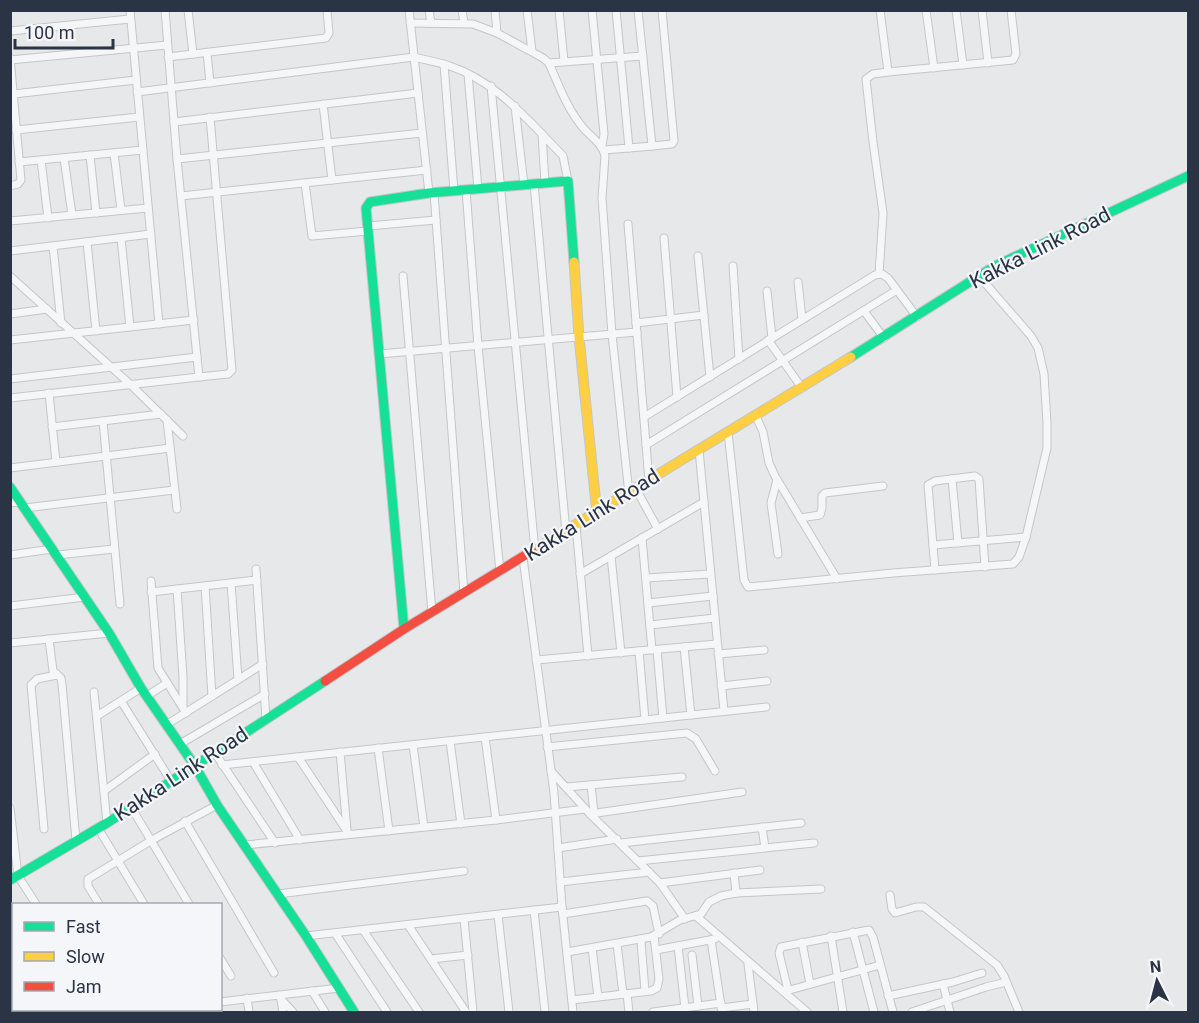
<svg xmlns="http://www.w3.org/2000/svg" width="1199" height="1023" font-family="Roboto,sans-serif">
<rect width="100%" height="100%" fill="#e6e8ea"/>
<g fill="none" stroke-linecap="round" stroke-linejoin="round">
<defs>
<g id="street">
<polyline points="130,10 159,324"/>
<polyline points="188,10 193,54"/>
<polyline points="409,10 429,193"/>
<polyline points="429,10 431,23"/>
<polyline points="462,10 464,23"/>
<polyline points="495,10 497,33"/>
<polyline points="527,10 532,51"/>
<polyline points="559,10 564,61"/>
<polyline points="592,10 604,134 602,146"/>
<polyline points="880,10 888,72"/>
<polyline points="926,10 934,68"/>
<polyline points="956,10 963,65"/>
<polyline points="982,10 988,63"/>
<path d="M410,23L473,24L497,33L543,58L549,63C559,86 568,111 585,130C593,138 603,145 605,156L602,198L612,334L629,494"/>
<polyline points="10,31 130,19"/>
<polyline points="207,53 210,83"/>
<polyline points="168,57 326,38 329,33 327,10"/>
<polyline points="10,58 21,180 18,184 10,186"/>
<polyline points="10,60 167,45"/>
<polyline points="549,63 643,56"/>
<polyline points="444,64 454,191"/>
<polyline points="468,74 478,189"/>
<polyline points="491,86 535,551"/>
<path d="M137,92L414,57C426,60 438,62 450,66C488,79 515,106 542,134"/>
<polyline points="14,94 136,80"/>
<polyline points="323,104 332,180"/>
<polyline points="515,106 524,185"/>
<polyline points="174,122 418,93"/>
<polyline points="16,130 139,117"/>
<polyline points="652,146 672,144 674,141 662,10"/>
<polyline points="629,148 652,146 638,10"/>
<polyline points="604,150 629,148 616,10"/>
<polyline points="114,153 121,210"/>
<polyline points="90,155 96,213"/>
<polyline points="64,158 72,215"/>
<polyline points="177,159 422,133"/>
<polyline points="41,160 48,218"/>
<polyline points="19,162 143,150"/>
<polyline points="305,183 312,236 368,231"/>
<polyline points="545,183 542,134 563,156 568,181"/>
<polyline points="534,184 566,532"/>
<polyline points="466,190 478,346 500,572"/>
<polyline points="434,193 464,593"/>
<polyline points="181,196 427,170"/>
<polyline points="10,221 148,208"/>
<polyline points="628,224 649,481"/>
<polyline points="368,226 436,220"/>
<polyline points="121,238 130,327"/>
<polyline points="664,238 677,397"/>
<polyline points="87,242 96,331"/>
<polyline points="53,246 61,323"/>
<polyline points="10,251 151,234"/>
<polyline points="698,256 710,377"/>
<polyline points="733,266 739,359"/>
<polyline points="879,274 883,213 873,142 866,79 873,74 888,72 1013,60 1016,54 1011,10"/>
<polyline points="10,276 130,384 183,436"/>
<polyline points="403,276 432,612"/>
<polyline points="798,282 802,319"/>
<polyline points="767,291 772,338"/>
<polyline points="864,311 884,338"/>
<polyline points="10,314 47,309"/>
<polyline points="636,323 704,315"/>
<polyline points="10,340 194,320"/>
<polyline points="768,340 802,388"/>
<polyline points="379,354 637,332"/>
<polyline points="199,377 228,374 232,370 210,117"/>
<polyline points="10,379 197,357"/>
<polyline points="49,393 56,462"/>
<polyline points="10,398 199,377 177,159 165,10"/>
<polyline points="756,416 763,432 769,463 775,476 837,579"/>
<polyline points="644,417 875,275 882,274 888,278 917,317"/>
<polyline points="167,420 177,509"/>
<polyline points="103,421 120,604"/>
<polyline points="52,427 161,414"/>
<polyline points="728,432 744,580 748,587 893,573 1013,564 1019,557 1026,537 1047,448 1047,423 1044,374 1038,348 1031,336 979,276"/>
<polyline points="646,445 897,290"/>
<polyline points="699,450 724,711"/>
<polyline points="10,468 170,448"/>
<polyline points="952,479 958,543"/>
<polyline points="777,480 771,503 778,554"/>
<polyline points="636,489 658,529"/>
<polyline points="10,503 21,502"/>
<polyline points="25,508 174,490"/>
<polyline points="800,518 820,515 822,508 822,496 825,493 883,486"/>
<polyline points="576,526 588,656"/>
<polyline points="642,538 652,650"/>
<polyline points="933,545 1026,537"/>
<polyline points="10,555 52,549"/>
<polyline points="57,555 114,549"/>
<polyline points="611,556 621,653"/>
<polyline points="523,558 554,793 562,907 573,1012"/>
<polyline points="256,569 266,719"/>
<polyline points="935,570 928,485 935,481 975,476 979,479 985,567"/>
<polyline points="580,574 704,502"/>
<polyline points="646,578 710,574"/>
<polyline points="151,581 158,668 186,713"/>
<polyline points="231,583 238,679"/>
<polyline points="205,586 212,696"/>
<polyline points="177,589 183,677 183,707"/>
<polyline points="151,592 257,580"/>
<polyline points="648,603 713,596"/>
<polyline points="10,606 85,597"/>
<polyline points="650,625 715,618"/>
<polyline points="49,639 53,671 61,678 62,684 76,840"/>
<polyline points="10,643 109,633"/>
<polyline points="684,647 691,715"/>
<polyline points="657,650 663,718"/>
<polyline points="639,651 645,720"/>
<polyline points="718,654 764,650"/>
<polyline points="536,660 717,644"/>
<polyline points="721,686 767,681"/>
<polyline points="94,692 107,823"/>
<polyline points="147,696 167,683"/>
<polyline points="121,701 171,781"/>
<polyline points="97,716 141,688"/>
<polyline points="166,725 263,664"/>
<polyline points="485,737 496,820"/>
<polyline points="450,741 461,824"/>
<polyline points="180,744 265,694"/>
<polyline points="413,745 424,827"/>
<polyline points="547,747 687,733 696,739 715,771"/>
<polyline points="378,748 389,831"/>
<polyline points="340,752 347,830"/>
<polyline points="215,753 275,843"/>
<polyline points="298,757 347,831"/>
<polyline points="253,762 300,840"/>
<polyline points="222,765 766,707"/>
<polyline points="551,771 590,814 660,883 685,919"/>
<polyline points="591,785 594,813"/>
<polyline points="566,787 682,777"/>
<polyline points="104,791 155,754"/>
<polyline points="131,807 189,904"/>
<polyline points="10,808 18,876 36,904"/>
<polyline points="590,814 742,792"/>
<polyline points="185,821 274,973"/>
<polyline points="762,827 765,848"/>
<polyline points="98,828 144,904"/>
<polyline points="44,829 31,685 37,679 57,675"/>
<polyline points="621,843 801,823"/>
<polyline points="245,845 496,820 585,809"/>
<polyline points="558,848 617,839"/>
<polyline points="638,861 814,843"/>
<polyline points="734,873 736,893"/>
<polyline points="560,882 649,872"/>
<polyline points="660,883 760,870"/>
<polyline points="278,894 464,871"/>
<polyline points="890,895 892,909 895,913 916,907 924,907 997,965 1004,976 1019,1012"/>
<polyline points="99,904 88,886 88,879 152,840 217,805"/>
<polyline points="534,910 545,1012"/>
<polyline points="563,914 647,901 653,906 659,934"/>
<polyline points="498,915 509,1012"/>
<polyline points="696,916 807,1012"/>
<polyline points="464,919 473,1012"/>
<polyline points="408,925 466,1012"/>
<polyline points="363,930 419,1012"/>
<polyline points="853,932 874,1012"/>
<polyline points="335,933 387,1012"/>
<polyline points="306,936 562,907"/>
<polyline points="831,936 843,1012"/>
<polyline points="10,939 14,938"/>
<polyline points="711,940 722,1012"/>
<polyline points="641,941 645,991"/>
<polyline points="802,942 810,984"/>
<polyline points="617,944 623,994"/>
<polyline points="678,946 685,1008"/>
<polyline points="592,948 598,997"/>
<polyline points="656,950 715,939"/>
<polyline points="567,952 651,937 680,920 701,914 709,902 721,896 736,893 821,889"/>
<polyline points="692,955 698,1006"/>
<polyline points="220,958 231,976"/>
<polyline points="431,959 468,955"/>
<polyline points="748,964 754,1012"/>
<polyline points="943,984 950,1012"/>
<polyline points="788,990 779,953 781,947 869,930 873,937 893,1012"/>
<polyline points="312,991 325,1012"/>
<polyline points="786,991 880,965"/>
<polyline points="627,994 629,1012"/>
<polyline points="888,996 953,982 982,973"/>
<polyline points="247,998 249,1012"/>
<polyline points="281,999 293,1012"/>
<polyline points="281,1000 283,1012"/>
<polyline points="572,1000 651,991 657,988 659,979 654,936"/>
<polyline points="10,1002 14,1002"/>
<polyline points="220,1002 339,988"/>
<polyline points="721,1008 753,1004"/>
<polyline points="31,1010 31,1012"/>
<polyline points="52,1010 66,1012"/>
<polyline points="99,1010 101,1012"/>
<polyline points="174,1010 174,1012"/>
<polyline points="210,1010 211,1012"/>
<polyline points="136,1012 151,1010"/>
<polyline points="653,1012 721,1003"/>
<polyline points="912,1012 986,987 1006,982"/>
</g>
<g id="fast">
<polyline points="851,357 995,266 1188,176"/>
<polyline points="10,487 109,633 141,688 195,766 217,805 306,936 354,1012"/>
<polyline points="404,629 366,208 370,202 429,193 568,181 574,262"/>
<polyline points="10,880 107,823 325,681"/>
</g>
<g id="slow">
<polyline points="574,262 579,337 597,514"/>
<polyline points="532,551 851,357"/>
</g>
<polyline id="jam" points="325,681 404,629 532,551"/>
</defs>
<use href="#street" stroke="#c4c6c8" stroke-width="9"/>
<use href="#fast" stroke="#c4c6c8" stroke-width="11"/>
<use href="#slow" stroke="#c4c6c8" stroke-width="11"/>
<use href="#jam" stroke="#c4c6c8" stroke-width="11"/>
<use href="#street" stroke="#f5f6f7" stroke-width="7"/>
<use href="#fast" stroke="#16e098" stroke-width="9"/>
<use href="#slow" stroke="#ffcf43" stroke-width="9"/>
<use href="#jam" stroke="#f24e42" stroke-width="9"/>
</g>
<g text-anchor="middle" stroke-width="4.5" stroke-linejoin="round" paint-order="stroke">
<g font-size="21" fill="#2b3445" stroke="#f4f6f9">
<text transform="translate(1040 248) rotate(-27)" y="7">Kakka Link Road</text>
<text transform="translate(592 515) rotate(-32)" y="7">Kakka Link Road</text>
<text transform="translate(181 774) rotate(-33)" y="7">Kakka Link Road</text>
</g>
</g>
<rect width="1199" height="1023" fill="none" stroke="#2b3445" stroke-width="24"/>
<rect x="12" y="903" width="210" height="108" fill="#f4f6f9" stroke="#a4a8b1" stroke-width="1.5"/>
<rect x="24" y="922" width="30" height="9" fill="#16e098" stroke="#a4a8b1" stroke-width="1.5"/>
<text x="66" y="933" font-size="18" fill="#2b3445">Fast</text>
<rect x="24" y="952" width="30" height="9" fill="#ffcf43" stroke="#a4a8b1" stroke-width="1.5"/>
<text x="66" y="963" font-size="18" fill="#2b3445">Slow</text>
<rect x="24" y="982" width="30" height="9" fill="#f24e42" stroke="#a4a8b1" stroke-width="1.5"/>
<text x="66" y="993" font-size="18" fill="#2b3445">Jam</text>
<g transform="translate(1157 981) rotate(354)" stroke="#f4f6f9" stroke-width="4.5" paint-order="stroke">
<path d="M0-4.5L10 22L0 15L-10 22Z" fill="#2b3445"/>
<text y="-9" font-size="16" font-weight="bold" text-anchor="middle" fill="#2b3445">N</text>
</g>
<path d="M15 39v9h98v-9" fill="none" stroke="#2b3445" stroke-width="3"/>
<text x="24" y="39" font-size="18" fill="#2b3445" stroke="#f4f6f9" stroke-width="4.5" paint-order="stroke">100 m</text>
</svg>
